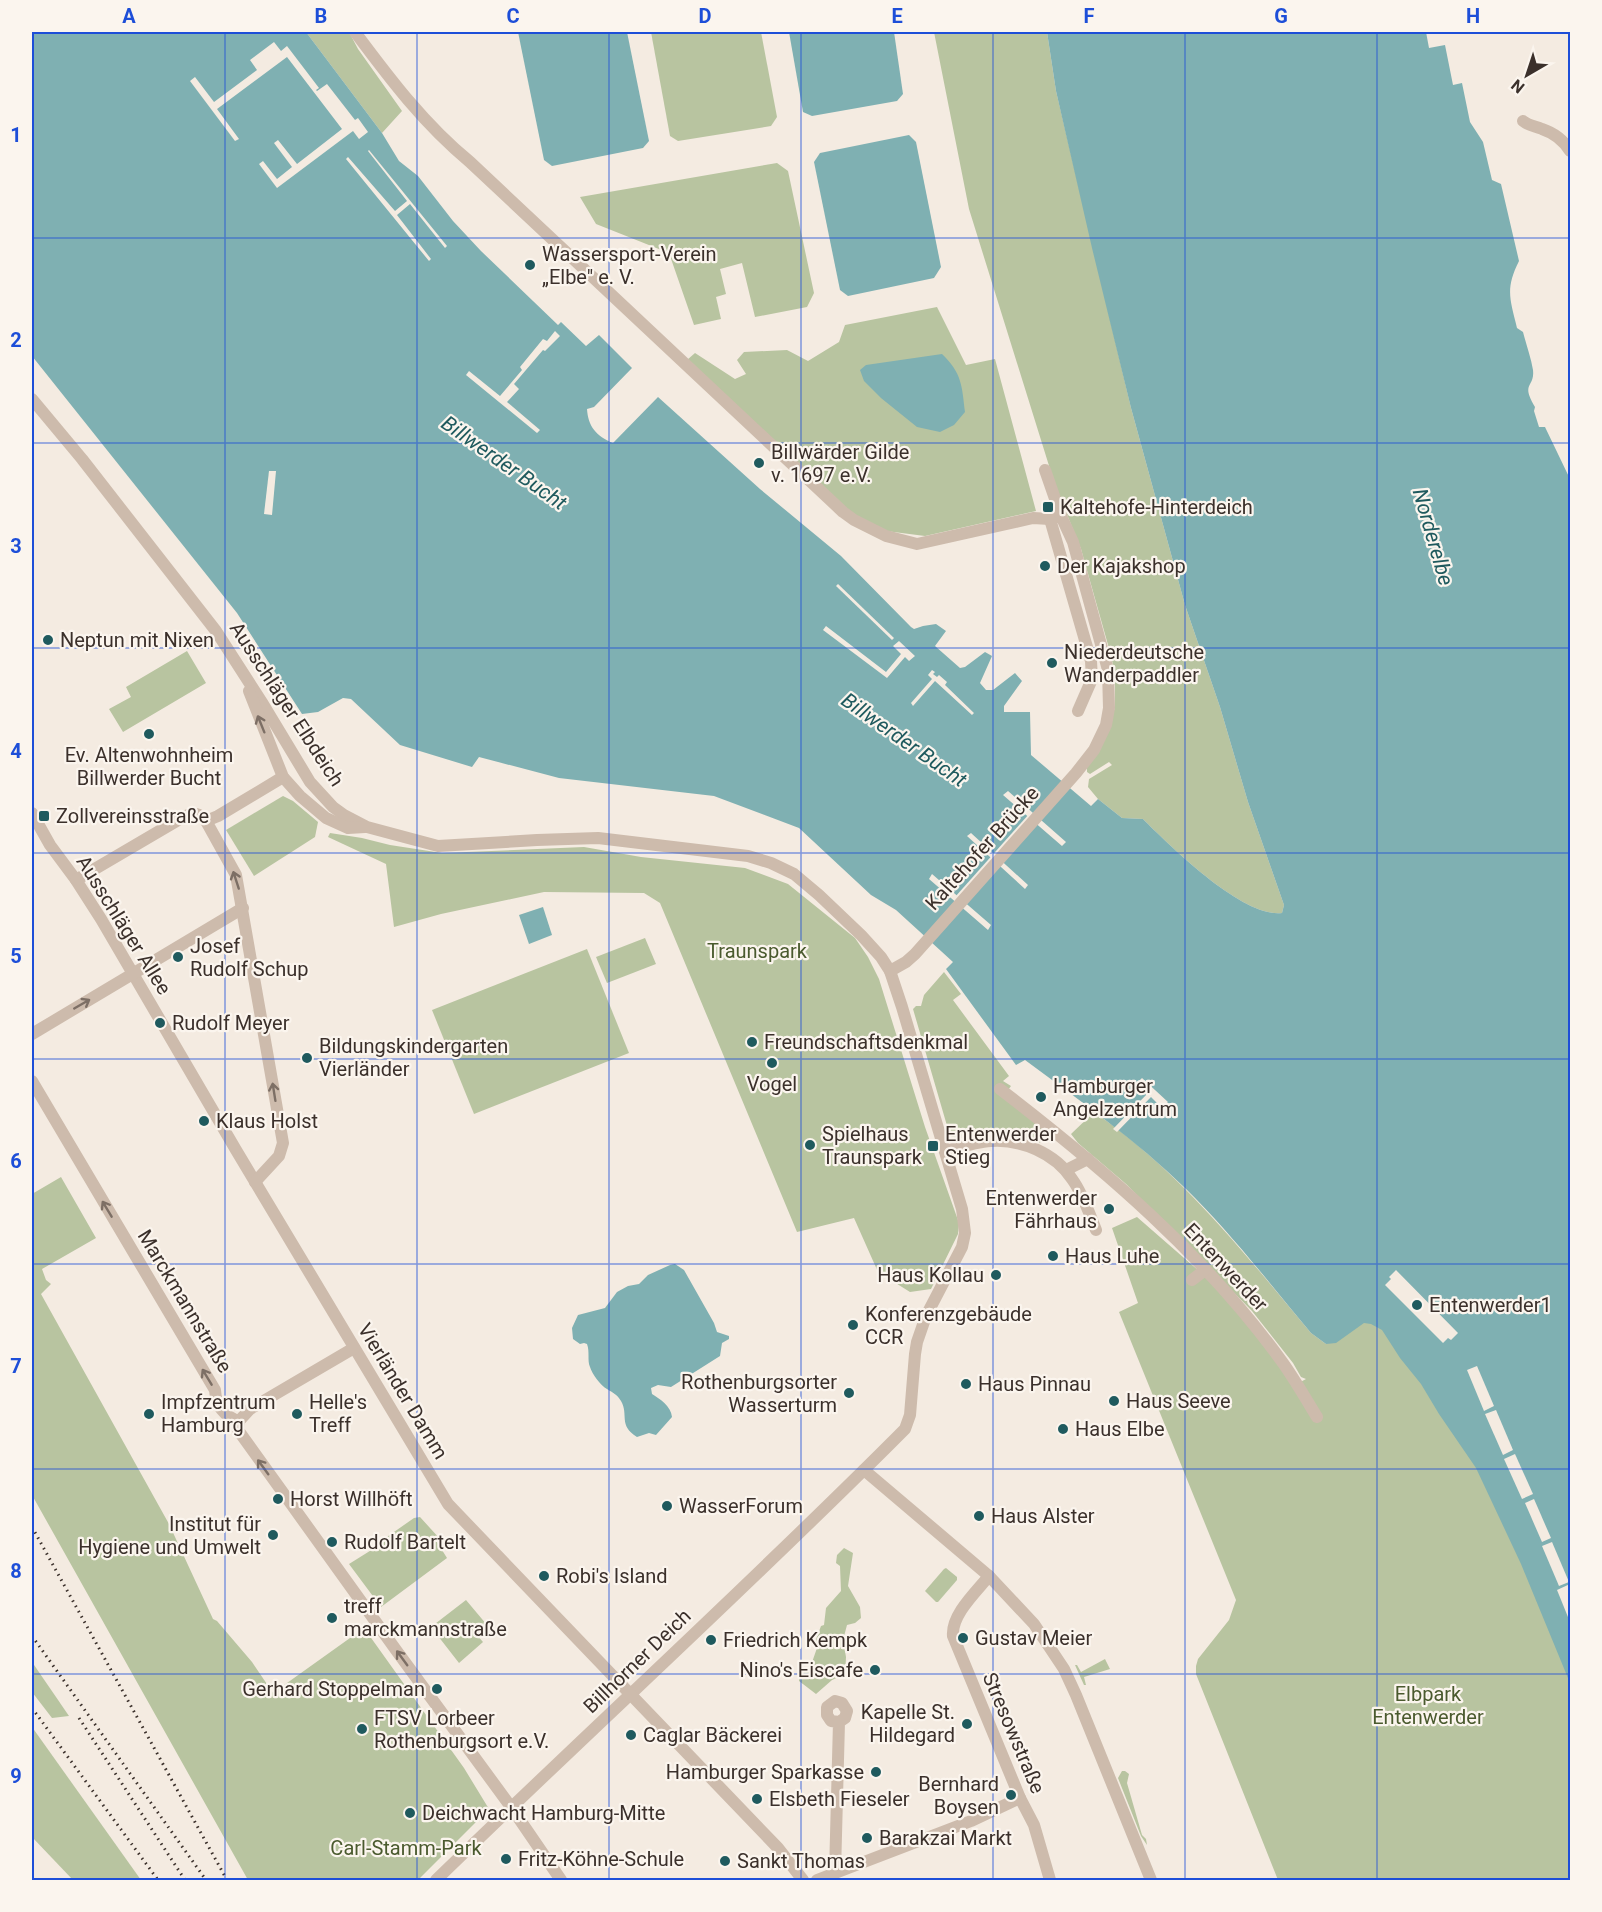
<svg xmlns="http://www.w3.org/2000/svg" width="1602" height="1912" font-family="Roboto,sans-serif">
<rect width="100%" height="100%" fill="#f4ebe1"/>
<g fill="#b8c4a0">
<polygon points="306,32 349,32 358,49 402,111 382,133"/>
<polygon points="651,32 761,32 777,117 771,126 678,141 670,136"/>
<path d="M934,32H1047L1056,91L1131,408L1185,605L1220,707L1248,802L1284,905L1282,913C1243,918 1170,846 1143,819L1122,818L1098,799L1088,787L1089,779L1112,765L1109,762L1090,774L1087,772V767L1115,708V686L1112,659L1081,549L1055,485L969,209Z"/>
<polygon points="777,163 788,171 814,293 807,307 755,317 742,263 720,269 726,294 716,297 721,319 694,325 669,253 596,224 580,197"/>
<polygon points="937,307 966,365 995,359 1036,511 925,536 886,531 847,512 687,360 695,353 735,379 746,374 737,360 744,352 787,350 808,361 839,342 845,325"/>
<polygon points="187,651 206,683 123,732 109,709 131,697 126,687"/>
<polygon points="283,796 293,801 318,822 315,837 254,876 226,830"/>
<polygon points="330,833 362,838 390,845 442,853 584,847 641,857 745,868 788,884 855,938 868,957 879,979 925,1127 959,1223 958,1234 931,1289 910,1292 878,1272 854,1218 797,1232 660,903 644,893 544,892 441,914 394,927 386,864 328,837"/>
<polygon points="645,938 656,964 607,983 596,957"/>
<polygon points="587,949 629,1053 474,1114 432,1010"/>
<path d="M944,972L961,994L953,1000L1009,1076L1003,1081L1011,1086L1008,1090L1045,1131L1042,1134L1040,1143C1025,1137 1009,1132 993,1133C977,1134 966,1142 950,1136L913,1009L916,1006H921L924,995Z"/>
<path d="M1094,1112C1180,1171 1245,1254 1311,1333L1326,1344L1370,1310L1466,1440L1570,1664V1880H1278L1196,1674V1666L1198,1659L1229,1620L1236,1600L1119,1312L1138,1303L1112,1228L1137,1217L1207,1278L1247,1320L1295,1385L1306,1379L1301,1377L1293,1363L1252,1311L1155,1213L1126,1184L1078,1143L1071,1134Z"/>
<polygon points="61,1177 96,1238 42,1269 46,1280 51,1284 41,1294 169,1524 213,1619 217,1621 252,1662 273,1693 364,1628 464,1768 489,1809 418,1880 248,1880 32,1495 32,1194"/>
<polygon points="420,1517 440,1539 437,1542 447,1558 381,1607 349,1564 373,1549 374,1546 414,1518"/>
<polygon points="844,1548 853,1553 848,1586 860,1607 861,1618 855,1623 847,1625 843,1640 846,1657 845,1674 832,1680 816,1694 799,1681 799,1668 810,1668 817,1648 814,1645 821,1626 824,1625 826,1608 841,1591 840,1566 836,1563 837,1555"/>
<polygon points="946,1568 957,1577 957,1580 938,1602 936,1602 925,1591 944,1569"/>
<polygon points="466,1600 487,1625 476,1634 483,1642 459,1663 431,1627"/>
<polygon points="1105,1659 1110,1669 1084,1677 1086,1685 1084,1685 1075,1665 1077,1665 1081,1672"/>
<polygon points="32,1662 69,1716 52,1718 32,1692"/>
<polygon points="32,1727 141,1880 73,1880 32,1837"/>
<polygon points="1122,1771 1125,1771 1129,1774 1127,1783 1142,1835 1146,1839 1147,1845 1141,1836 1118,1778"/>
</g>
<g fill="#7fb0b2" fill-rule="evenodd">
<path d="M32,32H306L382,133L399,161L418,176L453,221L481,251L558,325L561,322L586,346L599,335L632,368L594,407L587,409C588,426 596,436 613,443L658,397L760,489L841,556L911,627L914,629L923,626L936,624L946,631L935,646L960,668L965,667L985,652L992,656L980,683L986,690H993L1015,673L1022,681L1004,706V712H1030L1031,755L1091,806L1098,799L1122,818L1143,819C1170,846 1243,918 1282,913L1284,905L1248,802L1220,707L1185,605L1131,408L1092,248L1056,91L1047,32H1426L1429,48L1445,45L1453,85L1462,83L1470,122L1483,142L1492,180L1501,184L1519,261C1505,289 1510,299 1517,328L1523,332C1526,344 1531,358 1533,370C1535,388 1520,382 1535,407L1534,411L1539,427H1545L1570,479V1683L1521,1564L1476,1468L1439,1414L1421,1384L1400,1358L1382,1330L1371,1324L1364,1323L1336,1343L1326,1344L1311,1333C1270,1284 1231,1233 1185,1188C1136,1140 1080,1101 1025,1060L1016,1065L946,969L953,962L896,910L871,895L799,828L714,796L559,778L479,757L472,767L400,745L351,699L343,698L318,712L302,714L237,613L32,356ZM1008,791L1066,842L1062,846L1003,795ZM971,833L1028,885L1025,889L967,836ZM932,874L991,925L988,930L929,879Z"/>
<polygon points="518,32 627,32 649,141 643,148 552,166 544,160"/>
<polygon points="789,32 894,32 903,94 897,101 812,116 803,112"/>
<polygon points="909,135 916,142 941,267 934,278 848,296 840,290 814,162 820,153"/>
<path d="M942,354C962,373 962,386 965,412L954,425L940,432L917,427L881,398L864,381L860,370L866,365Z"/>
<polygon points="543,907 552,935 529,944 519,915"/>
<path d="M675,1264L684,1270L714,1323L717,1332L729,1336V1339L722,1343L720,1356L671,1387L658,1385L651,1388L652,1394C660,1399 671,1406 672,1417L656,1435L649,1433L637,1437C618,1425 629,1415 621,1401C617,1394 613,1393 607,1389C601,1386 592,1374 590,1367C587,1360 590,1352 587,1344L584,1343L580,1344L573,1339L572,1328L578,1315L605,1308L617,1292L628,1286L639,1284L648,1275L670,1265Z"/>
</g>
<g fill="#f4ebe1">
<polygon points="274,42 281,51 287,46 319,88 316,90 317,91 327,84 355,120 358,118 368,132 359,139 353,131 277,188 259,164 263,161 277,179 292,167 274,143 278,140 297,164 342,129 287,57 217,109 239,139 235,141 190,81 195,77 214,102 257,70 250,60"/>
<polygon points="369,150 447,246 445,248 410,204 397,215 431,259 429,261 346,159 348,157 395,211 407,201 368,151"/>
<polygon points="555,331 560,336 545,351 543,350 514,384 519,389 507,402 540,430 537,433 466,375 469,371 500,396 522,370 520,367 543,339 547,341"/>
<polygon points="269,471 276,471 272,515 264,514"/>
<polygon points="838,584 894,638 892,640 836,586"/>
<polygon points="826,626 886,672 901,654 893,646 899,641 915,656 909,661 905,657 887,678 823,630"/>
<polygon points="932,670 935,672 933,674 937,677 939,675 947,682 945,685 974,713 972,715 935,681 913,706 911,703 932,679 928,675"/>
<polygon points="1029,814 1039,822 964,906 955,897"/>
<polygon points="1142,1078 1168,1102 1162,1108 1151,1097 1117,1132 1113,1129 1147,1094 1137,1083"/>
<polygon points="1396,1270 1458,1333 1451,1340 1448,1338 1443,1343 1385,1285 1391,1279 1389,1277"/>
<polygon points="1477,1366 1494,1406 1484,1411 1467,1370"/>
<polygon points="1496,1410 1513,1450 1503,1455 1485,1414"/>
<polygon points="1515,1454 1533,1494 1522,1499 1504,1459"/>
<polygon points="1534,1499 1551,1538 1542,1542 1525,1503"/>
<polygon points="1552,1542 1569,1582 1559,1586 1542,1546"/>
<polygon points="1570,1584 1570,1622 1557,1590"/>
</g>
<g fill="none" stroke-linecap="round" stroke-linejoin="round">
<g stroke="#cdbbac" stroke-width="12">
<path d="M355,32C390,79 424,124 470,162L843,512L854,520L886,536L917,544L1033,518L1050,519L1061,516"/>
<path d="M1523,121C1529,126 1536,126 1542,129C1554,133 1564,141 1570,151"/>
<path d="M32,399L82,459L216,631L263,704L310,782L333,807L344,815L367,827L438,846L537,840L598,838L748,856L771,863L794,874L819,895L861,935L881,957L890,971L902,1007L962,1209L965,1233L962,1247L926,1316L917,1342L915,1354L910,1415L905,1429C752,1583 591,1729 436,1880"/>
<polyline points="1050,519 1091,661 1092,679 1078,711"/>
<polyline points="249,691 283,777 300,796 326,818 348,828 365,827"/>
<polyline points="32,813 50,845 76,880 101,919 236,1150 448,1504 778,1848 803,1880"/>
<polyline points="206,821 218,816 283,777"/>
<path d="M76,880L185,816C195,812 199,813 206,821L236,875L283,1143L279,1156L255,1182"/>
<polyline points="890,971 906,962 915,954 1076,773 1094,750 1106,725 1109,708 1108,670 1073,542 1061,516 1045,470"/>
<polyline points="32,1034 243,908"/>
<path d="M32,1081L215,1390C216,1406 223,1416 239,1421"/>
<path d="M1000,1089C1104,1169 1206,1256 1283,1363C1295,1380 1306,1399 1317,1417"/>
<path d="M945,1151C960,1147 976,1142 991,1141C1021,1139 1055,1153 1072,1179C1083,1194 1089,1213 1096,1230"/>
<polyline points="1066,1170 1088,1159"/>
<polyline points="1192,1280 1205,1270"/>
<polyline points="354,1348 250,1409 239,1421 238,1430 396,1650 511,1807 561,1880"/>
<polyline points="864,1470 989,1576 1034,1624 1064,1669 1076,1695 1151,1880"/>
<path d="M989,1576C976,1592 951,1615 953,1636L1020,1798L1034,1825L1050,1880"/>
<polyline points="835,1873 839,1722 845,1718 847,1711 842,1703 835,1701 827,1707 827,1715 831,1721 839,1722"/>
<polyline points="817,1880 971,1821 1020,1798"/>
</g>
<g stroke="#3b302b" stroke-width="3" stroke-dasharray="1.5 4.5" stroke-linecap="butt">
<polyline points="32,1527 227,1880"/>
<polyline points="32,1636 206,1880"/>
<polyline points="32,1708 158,1880"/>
<polyline points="79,1718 185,1880"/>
</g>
</g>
<defs><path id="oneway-shaft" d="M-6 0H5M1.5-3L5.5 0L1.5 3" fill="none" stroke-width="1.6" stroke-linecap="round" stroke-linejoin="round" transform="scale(1.5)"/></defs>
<g stroke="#7d6f65">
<use href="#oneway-shaft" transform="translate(261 724) rotate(-112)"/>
<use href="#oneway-shaft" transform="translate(236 880) rotate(-108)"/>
<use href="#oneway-shaft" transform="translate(82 1004) rotate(-30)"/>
<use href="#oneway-shaft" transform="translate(274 1092) rotate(-99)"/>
<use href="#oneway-shaft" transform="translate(107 1209) rotate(-121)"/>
<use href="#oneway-shaft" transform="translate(207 1377) rotate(-121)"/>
<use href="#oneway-shaft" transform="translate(263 1467) rotate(-126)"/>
<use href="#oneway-shaft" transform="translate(402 1658) rotate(-126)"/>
</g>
<path fill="none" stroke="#1d4ed8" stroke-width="1.5" stroke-opacity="0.55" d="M225,32V1880M417,32V1880M609,32V1880M801,32V1880M993,32V1880M1185,32V1880M1377,32V1880M32,238H1570M32,443H1570M32,648H1570M32,853H1570M32,1059H1570M32,1264H1570M32,1469H1570M32,1674H1570"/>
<g fill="#1f5a5e" stroke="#fbf5ee" stroke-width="2">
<circle cx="530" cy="265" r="6"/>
<circle cx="759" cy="463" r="6"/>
<rect x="1042" y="501" width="12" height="12" rx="3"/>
<circle cx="1045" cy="566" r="6"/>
<circle cx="48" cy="640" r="6"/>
<circle cx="1052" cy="663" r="6"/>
<circle cx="149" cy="734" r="6"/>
<rect x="38" y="810" width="12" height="12" rx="3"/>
<circle cx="178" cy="957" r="6"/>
<circle cx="160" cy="1023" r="6"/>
<circle cx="752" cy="1042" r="6"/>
<circle cx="307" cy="1058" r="6"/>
<circle cx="772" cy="1063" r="6"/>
<circle cx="1041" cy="1097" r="6"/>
<circle cx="204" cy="1121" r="6"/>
<circle cx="810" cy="1145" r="6"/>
<rect x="927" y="1140" width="12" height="12" rx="3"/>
<circle cx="1109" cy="1209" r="6"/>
<circle cx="1053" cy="1256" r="6"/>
<circle cx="996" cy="1275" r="6"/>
<circle cx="1417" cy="1305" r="6"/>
<circle cx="853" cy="1325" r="6"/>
<circle cx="966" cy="1384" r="6"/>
<circle cx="849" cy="1393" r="6"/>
<circle cx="1114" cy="1401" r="6"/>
<circle cx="149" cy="1414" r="6"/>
<circle cx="297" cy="1414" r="6"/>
<circle cx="1063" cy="1429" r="6"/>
<circle cx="278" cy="1499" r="6"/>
<circle cx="667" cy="1506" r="6"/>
<circle cx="979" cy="1516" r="6"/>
<circle cx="273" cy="1535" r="6"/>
<circle cx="332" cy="1542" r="6"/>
<circle cx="544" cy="1576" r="6"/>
<circle cx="332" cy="1618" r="6"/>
<circle cx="963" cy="1638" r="6"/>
<circle cx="711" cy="1640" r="6"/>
<circle cx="875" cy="1670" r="6"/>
<circle cx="437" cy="1689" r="6"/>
<circle cx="967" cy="1724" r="6"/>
<circle cx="362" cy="1729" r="6"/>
<circle cx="631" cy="1735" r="6"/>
<circle cx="876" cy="1772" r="6"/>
<circle cx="1011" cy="1795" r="6"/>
<circle cx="757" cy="1799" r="6"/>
<circle cx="410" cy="1813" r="6"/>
<circle cx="867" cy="1838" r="6"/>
<circle cx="506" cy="1859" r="6"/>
<circle cx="725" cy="1861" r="6"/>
</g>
<g text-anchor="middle" stroke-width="4.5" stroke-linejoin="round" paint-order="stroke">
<g font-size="20" fill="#3b302b" stroke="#fbf5ee" text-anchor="start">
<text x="542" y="261">Wassersport-Verein<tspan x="542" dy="23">„Elbe" e. V.</tspan></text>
<text x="771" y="459">Billwärder Gilde<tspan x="771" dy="23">v. 1697 e.V.</tspan></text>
<text x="1060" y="514">Kaltehofe-Hinterdeich</text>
<text x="1057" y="573">Der Kajakshop</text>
<text x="60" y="647">Neptun mit Nixen</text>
<text x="1064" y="659">Niederdeutsche<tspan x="1064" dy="23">Wanderpaddler</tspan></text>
<text x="149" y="762" text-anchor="middle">Ev. Altenwohnheim<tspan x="149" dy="23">Billwerder Bucht</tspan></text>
<text x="56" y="823">Zollvereinsstraße</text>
<text x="190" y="953">Josef<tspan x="190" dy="23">Rudolf Schup</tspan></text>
<text x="172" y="1030">Rudolf Meyer</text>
<text x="764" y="1049">Freundschaftsdenkmal</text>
<text x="319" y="1053">Bildungskindergarten<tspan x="319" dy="23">Vierländer</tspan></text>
<text x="772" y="1091" text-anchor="middle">Vogel</text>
<text x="1053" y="1093">Hamburger<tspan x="1053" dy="23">Angelzentrum</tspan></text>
<text x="216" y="1128">Klaus Holst</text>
<text x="822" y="1141">Spielhaus<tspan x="822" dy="23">Traunspark</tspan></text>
<text x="945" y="1141">Entenwerder<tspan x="945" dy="23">Stieg</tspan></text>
<text x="1097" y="1205" text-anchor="end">Entenwerder<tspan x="1097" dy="23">Fährhaus</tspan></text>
<text x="1065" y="1263">Haus Luhe</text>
<text x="984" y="1282" text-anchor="end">Haus Kollau</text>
<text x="1429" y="1312">Entenwerder1</text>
<text x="865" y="1321">Konferenzgebäude<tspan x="865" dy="23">CCR</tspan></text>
<text x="837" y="1389" text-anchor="end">Rothenburgsorter<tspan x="837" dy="23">Wasserturm</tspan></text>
<text x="978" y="1391">Haus Pinnau</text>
<text x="1126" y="1408">Haus Seeve</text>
<text x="161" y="1409">Impfzentrum<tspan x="161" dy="23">Hamburg</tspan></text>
<text x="309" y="1409">Helle's<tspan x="309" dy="23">Treff</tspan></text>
<text x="1075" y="1436">Haus Elbe</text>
<text x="290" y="1506">Horst Willhöft</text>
<text x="679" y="1513">WasserForum</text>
<text x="991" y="1523">Haus Alster</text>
<text x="261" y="1531" text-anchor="end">Institut für<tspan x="261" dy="23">Hygiene und Umwelt</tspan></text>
<text x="344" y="1549">Rudolf Bartelt</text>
<text x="556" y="1583">Robi's Island</text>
<text x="344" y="1613">treff<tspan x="344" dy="23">marckmannstraße</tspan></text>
<text x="975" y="1645">Gustav Meier</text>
<text x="723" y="1647">Friedrich Kempk</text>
<text x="863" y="1677" text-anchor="end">Nino's Eiscafe</text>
<text x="425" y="1696" text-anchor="end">Gerhard Stoppelman</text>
<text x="955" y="1719" text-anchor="end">Kapelle St.<tspan x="955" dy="23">Hildegard</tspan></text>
<text x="374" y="1725">FTSV Lorbeer<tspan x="374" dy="23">Rothenburgsort e.V.</tspan></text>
<text x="643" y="1742">Caglar Bäckerei</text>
<text x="864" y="1779" text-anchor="end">Hamburger Sparkasse</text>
<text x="999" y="1791" text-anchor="end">Bernhard<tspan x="999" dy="23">Boysen</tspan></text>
<text x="769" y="1806">Elsbeth Fieseler</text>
<text x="422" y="1820">Deichwacht Hamburg-Mitte</text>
<text x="879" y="1845">Barakzai Markt</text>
<text x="518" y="1866">Fritz-Köhne-Schule</text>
<text x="737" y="1868">Sankt Thomas</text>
</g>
<g font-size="20" fill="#3b302b" stroke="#fbf5ee">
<text transform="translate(287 704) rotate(57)" y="7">Ausschläger Elbdeich</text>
<text transform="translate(982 848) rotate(-48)" y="7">Kaltehofer Brücke</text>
<text transform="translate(124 925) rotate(58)" y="7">Ausschläger Allee</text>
<text transform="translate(1226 1267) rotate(47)" y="7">Entenwerder</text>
<text transform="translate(185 1301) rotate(59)" y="7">Marckmannstraße</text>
<text transform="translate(403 1391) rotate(59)" y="7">Vierländer Damm</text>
<text transform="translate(637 1661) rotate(-44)" y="7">Billhorner Deich</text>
<text transform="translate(1014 1733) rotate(67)" y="7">Stresowstraße</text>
</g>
<g font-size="20" fill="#4a5a2e" stroke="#fbf5ee">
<text x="757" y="958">Traunspark</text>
<text x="1428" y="1701">Elbpark<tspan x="1428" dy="23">Entenwerder</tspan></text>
<text x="406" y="1855">Carl-Stamm-Park</text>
</g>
<g font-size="21" font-style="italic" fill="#1f5a5e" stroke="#fbf5ee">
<text transform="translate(504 463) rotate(35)" y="7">Billwerder Bucht</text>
<text transform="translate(1433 537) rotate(74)" y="7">Norderelbe</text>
<text transform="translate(904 740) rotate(35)" y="7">Billwerder Bucht</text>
</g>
</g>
<rect width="1602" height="1912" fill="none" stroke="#fbf5ee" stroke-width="66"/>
<g transform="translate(1527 75) rotate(219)" stroke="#fbf5ee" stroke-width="4.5" paint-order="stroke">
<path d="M0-4.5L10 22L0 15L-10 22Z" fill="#3b302b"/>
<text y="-9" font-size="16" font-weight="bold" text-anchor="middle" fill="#3b302b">N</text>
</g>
<rect x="33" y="33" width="1536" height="1846" fill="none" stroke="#1d4ed8" stroke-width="2"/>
<g font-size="20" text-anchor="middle" font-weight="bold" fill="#1d4ed8">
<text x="129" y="23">A</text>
<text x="321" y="23">B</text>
<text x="513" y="23">C</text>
<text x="705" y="23">D</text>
<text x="897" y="23">E</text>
<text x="1089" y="23">F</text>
<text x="1281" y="23">G</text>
<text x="1473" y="23">H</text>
<text x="16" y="142">1</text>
<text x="16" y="347">2</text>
<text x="16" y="553">3</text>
<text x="16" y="758">4</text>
<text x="16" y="963">5</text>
<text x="16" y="1168">6</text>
<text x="16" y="1373">7</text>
<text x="16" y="1578">8</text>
<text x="16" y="1783">9</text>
</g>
</svg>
